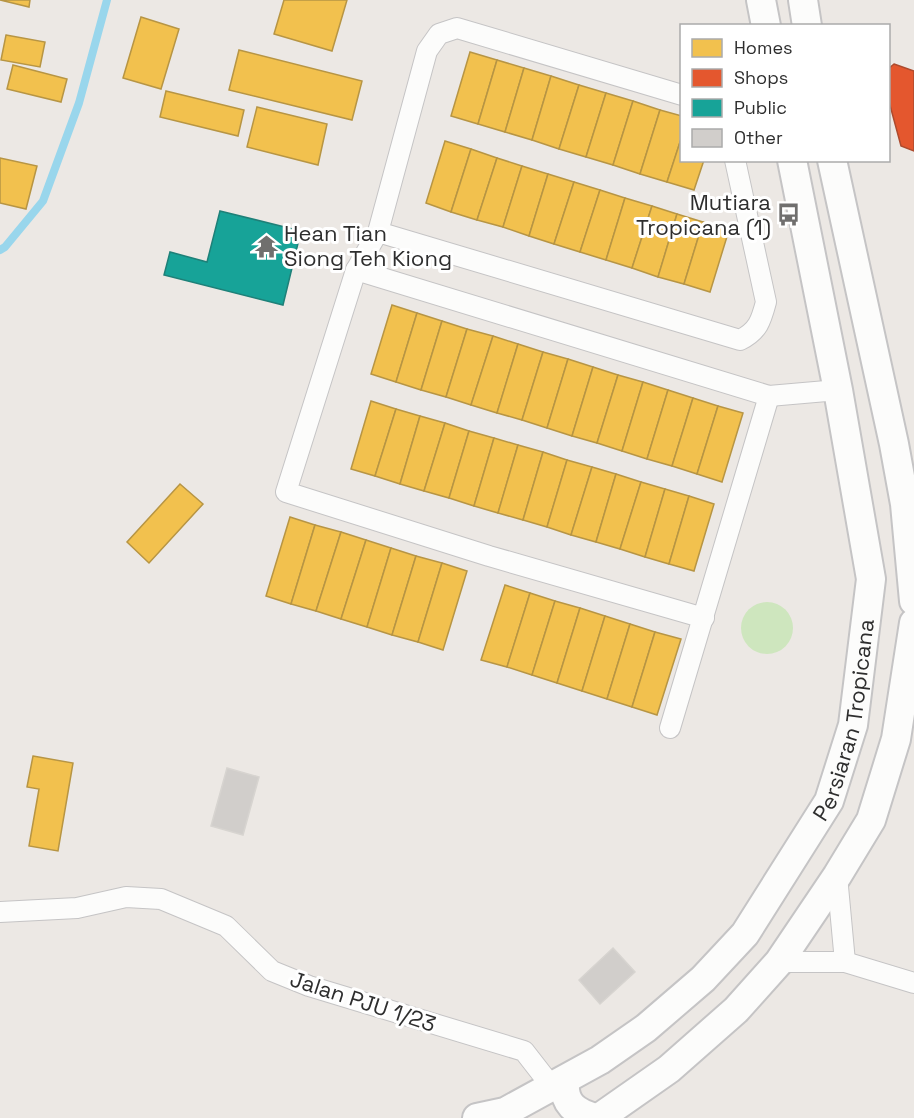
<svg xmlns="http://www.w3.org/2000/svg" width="914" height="1118" font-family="'Space Grotesk',sans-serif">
<rect width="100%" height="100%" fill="#ece8e4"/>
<circle fill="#cee6be" cx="767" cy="628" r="26"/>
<g fill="#f2c14e" stroke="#b79544" stroke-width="1.5">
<polygon points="0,0 30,0 29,7"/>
<polygon points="284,0 347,0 332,51 274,34"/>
<polygon points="141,17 179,29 161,89 123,78"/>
<polygon points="6,35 45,42 40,67 1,60"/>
<polygon points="239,50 362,81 352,120 229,90"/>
<polygon points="470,52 497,60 478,124 451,116"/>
<polygon points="497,60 524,68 505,132 478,124"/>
<polygon points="13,65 67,79 61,102 7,89"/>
<polygon points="524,68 551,76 532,140 505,132"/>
<polygon points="551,76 579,85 559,149 532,140"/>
<polygon points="579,85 606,93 586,157 559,149"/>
<polygon points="166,91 244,110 238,136 160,117"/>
<polygon points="606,93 633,101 613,165 586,157"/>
<polygon points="633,101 660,110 640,174 613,165"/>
<polygon points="257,107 327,124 318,165 247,147"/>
<polygon points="660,110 682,116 682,136 667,182 640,174"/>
<polygon points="682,136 682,160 704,160 694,190 667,182"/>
<polygon points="445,141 471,149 451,212 426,203"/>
<polygon points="471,149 497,158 477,220 451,212"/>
<polygon points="0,158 37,166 26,209 0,203"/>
<polygon points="497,158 522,166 503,227 477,220"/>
<polygon points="522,166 548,174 529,236 503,227"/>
<polygon points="548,174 574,182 554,244 529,236"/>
<polygon points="574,182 600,190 580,252 554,244"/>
<polygon points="600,190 625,198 606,260 580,252"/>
<polygon points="625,198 652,206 632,268 606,260"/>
<polygon points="652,206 677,214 658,277 632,268"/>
<polygon points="677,214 703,222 684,284 658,277"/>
<polygon points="703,222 729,230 710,292 684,284"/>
<polygon points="392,305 417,313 396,382 371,374"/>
<polygon points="417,313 442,321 421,390 396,382"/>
<polygon points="442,321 467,329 446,397 421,390"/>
<polygon points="467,329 493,336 471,405 446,397"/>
<polygon points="493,336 518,344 497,413 471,405"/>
<polygon points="518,344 543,352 522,420 497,413"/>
<polygon points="543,352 568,359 547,428 522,420"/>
<polygon points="568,359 593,367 572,436 547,428"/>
<polygon points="593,367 618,375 597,443 572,436"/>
<polygon points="618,375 643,382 622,451 597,443"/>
<polygon points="643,382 668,390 647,459 622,451"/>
<polygon points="668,390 693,398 672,466 647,459"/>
<polygon points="693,398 718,406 697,474 672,466"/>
<polygon points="371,401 396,409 375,476 351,469"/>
<polygon points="718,406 743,413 722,482 697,474"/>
<polygon points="396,409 420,416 400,484 375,476"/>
<polygon points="420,416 445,423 424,491 400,484"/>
<polygon points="445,423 469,431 449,498 424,491"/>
<polygon points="469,431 494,438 474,506 449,498"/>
<polygon points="494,438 518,445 498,513 474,506"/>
<polygon points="518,445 543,452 523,520 498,513"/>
<polygon points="543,452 567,460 547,527 523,520"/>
<polygon points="567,460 592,467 571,535 547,527"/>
<polygon points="592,467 616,474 596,542 571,535"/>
<polygon points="616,474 641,482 620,549 596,542"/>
<polygon points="641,482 665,489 645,557 620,549"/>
<polygon points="180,484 203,504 149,563 127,542"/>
<polygon points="665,489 689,496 669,564 645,557"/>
<polygon points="689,496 714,504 694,571 669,564"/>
<polygon points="290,517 315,525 291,604 266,596"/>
<polygon points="315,525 341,532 316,611 291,604"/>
<polygon points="341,532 366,540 341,619 316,611"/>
<polygon points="366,540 391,548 367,627 341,619"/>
<polygon points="391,548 416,556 392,635 367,627"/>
<polygon points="416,556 442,563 418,642 392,635"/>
<polygon points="442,563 467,571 443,650 418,642"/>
<polygon points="505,585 530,593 507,667 481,660"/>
<polygon points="530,593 555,601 532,675 507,667"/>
<polygon points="555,601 580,608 557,683 532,675"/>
<polygon points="580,608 605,616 582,691 557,683"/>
<polygon points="605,616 630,624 607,699 582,691"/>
<polygon points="630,624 655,632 632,707 607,699"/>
<polygon points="655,632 681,639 657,715 632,707"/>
<polygon points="33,756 73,763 58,851 29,846 39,789 27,787"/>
</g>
<polygon fill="#e4572e" stroke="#ad4b2e" stroke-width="1.5" points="894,64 914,71 914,151 901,146 888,98 888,69"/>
<polygon fill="#17a398" stroke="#1e8078" stroke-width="1.5" points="220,211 301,231 283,305 164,275 170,252 207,262"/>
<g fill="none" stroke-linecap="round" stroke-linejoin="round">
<polyline stroke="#99d6ec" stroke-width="8" points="0,250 5,247 43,201 79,103 107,0"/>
</g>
<g fill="#d1cecb" stroke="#d7d4d0" stroke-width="1.5">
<polygon points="227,768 259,777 243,835 211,826"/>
<polygon points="613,948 635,972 600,1004 579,980"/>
</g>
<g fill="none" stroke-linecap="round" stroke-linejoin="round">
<defs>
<g id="street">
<polyline points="682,95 457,28 439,34 427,51 378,232 356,270 286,492 489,556 704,618"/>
<path d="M378,232L740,340C758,331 761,321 766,302L735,160"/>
<polyline points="356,270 769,396 838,390"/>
<polyline points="670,728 769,396"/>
<polyline points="0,912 77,908 126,897 161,899 226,926 272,971 309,986 524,1051 552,1087"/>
<polyline points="779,962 845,962 837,876"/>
<polyline points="845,962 914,983"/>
</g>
<g id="secondary">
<polyline points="761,0 766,26"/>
<polyline points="803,0 807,26"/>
<polyline points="832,160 894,444 905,504 914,601"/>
<path d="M565,1081C563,1104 575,1112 595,1118"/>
<path id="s1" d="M477,1118L505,1112L600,1060L646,1028L703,979L745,934L829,801L853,725L871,579L838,390L792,160"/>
<polyline points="599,1118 669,1069 736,1010 779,962 837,876 871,820 896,739 914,623"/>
</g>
</defs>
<use href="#street" stroke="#c5c4c5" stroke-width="22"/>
<use href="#secondary" stroke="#c5c4c5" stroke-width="32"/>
<use href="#street" stroke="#fcfcfb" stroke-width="20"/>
<use href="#secondary" stroke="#fcfcfb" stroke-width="28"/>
</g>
<defs>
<symbol id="bus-bare" viewBox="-9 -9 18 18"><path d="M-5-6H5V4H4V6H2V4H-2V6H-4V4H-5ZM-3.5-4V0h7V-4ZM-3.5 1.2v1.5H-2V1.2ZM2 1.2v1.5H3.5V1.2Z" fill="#706f6e" stroke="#fff" stroke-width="2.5" paint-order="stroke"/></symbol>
<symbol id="temple-bare" viewBox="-9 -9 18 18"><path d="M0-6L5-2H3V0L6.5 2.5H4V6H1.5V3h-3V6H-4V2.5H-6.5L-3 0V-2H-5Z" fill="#706f6e" stroke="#fff" stroke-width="2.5" paint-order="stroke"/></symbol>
</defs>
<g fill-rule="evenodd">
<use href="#bus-bare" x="772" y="198" width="33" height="33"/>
<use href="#temple-bare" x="250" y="230" width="33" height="33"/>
</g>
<g text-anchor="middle" stroke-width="6" stroke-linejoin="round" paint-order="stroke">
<g font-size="22" fill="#2e2e2e" stroke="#fff" text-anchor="end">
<text x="771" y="210">Mutiara<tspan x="771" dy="25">Tropicana (1)</tspan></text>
<text x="284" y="241" text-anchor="start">Hean Tian<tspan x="284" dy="25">Siong Teh Kiong</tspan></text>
</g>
<g font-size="22" fill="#2e2e2e" stroke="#fff">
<text dy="8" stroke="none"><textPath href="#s1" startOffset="570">Persiaran Tropicana</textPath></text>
<text transform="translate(363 1001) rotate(18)" y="8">Jalan PJU 1/23</text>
</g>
</g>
<rect x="680" y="24" width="210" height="138" fill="#ffffff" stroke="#ababab" stroke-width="1.5"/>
<rect x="692" y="39" width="30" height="18" fill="#f2c14e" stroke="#ababab" stroke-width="1.5"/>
<text x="734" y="54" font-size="18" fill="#2e2e2e">Homes</text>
<rect x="692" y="69" width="30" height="18" fill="#e4572e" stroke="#ababab" stroke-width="1.5"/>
<text x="734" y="84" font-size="18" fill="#2e2e2e">Shops</text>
<rect x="692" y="99" width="30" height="18" fill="#17a398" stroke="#ababab" stroke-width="1.5"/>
<text x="734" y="114" font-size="18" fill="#2e2e2e">Public</text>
<rect x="692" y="129" width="30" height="18" fill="#d1cecb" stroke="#ababab" stroke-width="1.5"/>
<text x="734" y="144" font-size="18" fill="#2e2e2e">Other</text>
</svg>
